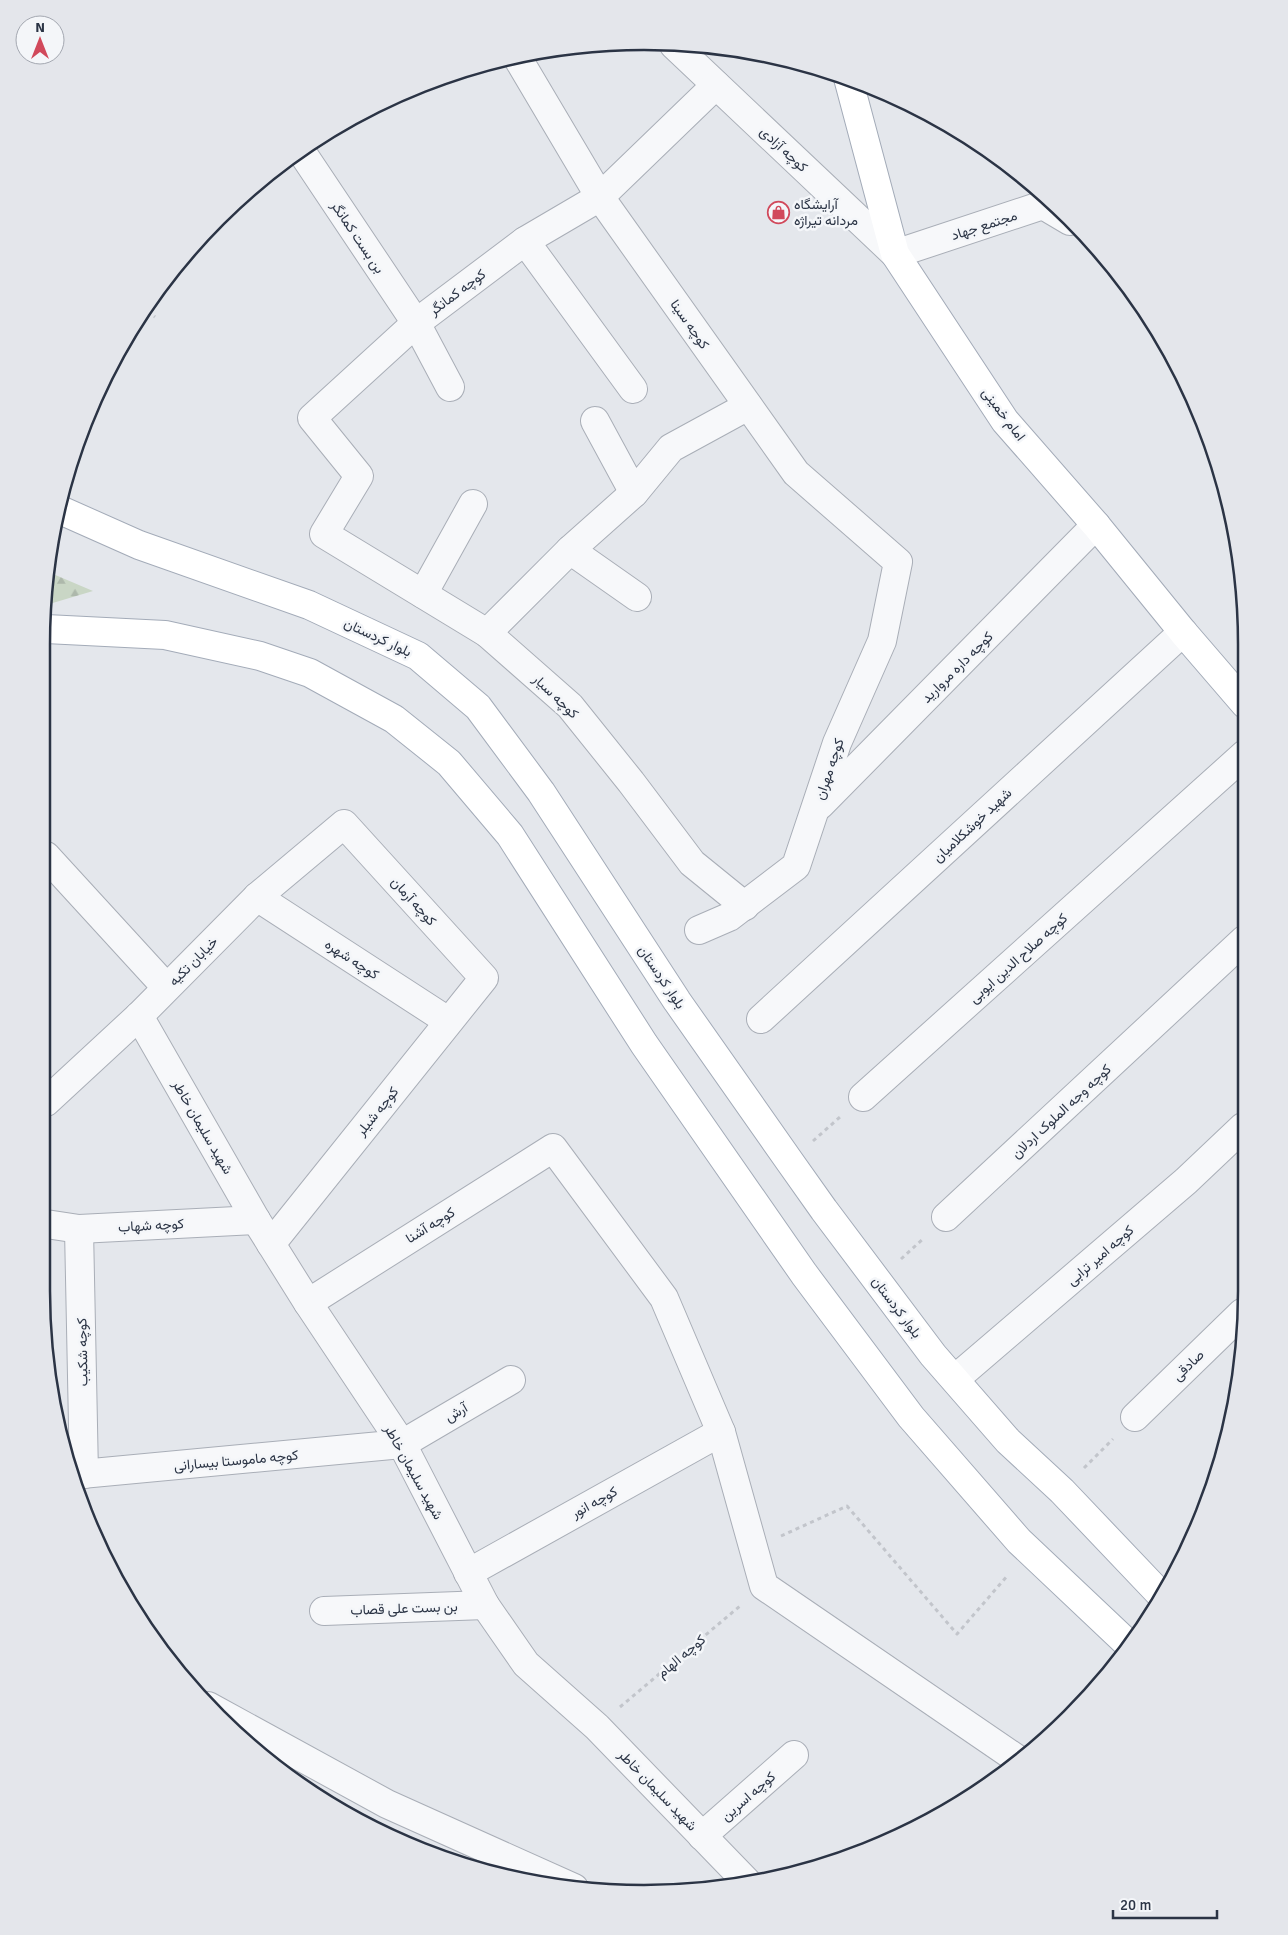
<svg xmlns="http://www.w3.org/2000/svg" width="1288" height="1935" font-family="Signika,Vazirmatn,sans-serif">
<defs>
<pattern id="forest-firs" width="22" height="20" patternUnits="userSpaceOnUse" patternTransform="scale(1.25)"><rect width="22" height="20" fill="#c9d6c5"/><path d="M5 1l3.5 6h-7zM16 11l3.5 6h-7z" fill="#adb8ab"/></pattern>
</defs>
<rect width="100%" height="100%" fill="#e4e7ec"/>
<polygon fill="url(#forest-firs)" points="46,571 93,591 46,605"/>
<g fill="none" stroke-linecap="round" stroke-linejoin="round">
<defs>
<g id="minor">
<polyline points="674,45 895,254 1043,205 1070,221"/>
<polyline points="517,57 600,197 796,473 898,562 882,641 837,743 796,866 729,917 699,930"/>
<polyline points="716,85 600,197 525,241 416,323 312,418 359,476 324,534 487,633 570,706 631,782 692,863 745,906"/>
<polyline points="301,151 416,323 450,387"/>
<polyline points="525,241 633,389"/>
<polyline points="595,421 634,493 671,448 748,406"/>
<polyline points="570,550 634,493"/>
<polyline points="423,594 473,504"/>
<polyline points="487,633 570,550 637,597"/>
<polyline points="820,805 1096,525"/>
<polyline points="46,856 166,987"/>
<polyline points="257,897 448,1021"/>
<polyline points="139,1016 256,1220 308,1303 402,1444 485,1605 526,1664 597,1727 747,1882"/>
<polyline points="761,1019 1183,632"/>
<polyline points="863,1097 1245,754"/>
<polyline points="46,1102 139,1016 257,897 344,824 484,978 271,1244"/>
<polyline points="946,1217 1244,940"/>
<polyline points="46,1224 79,1229 256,1220"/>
<polyline points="79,1229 84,1474"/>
<polyline points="308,1303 553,1148 664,1298 721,1432 764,1586 1020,1761"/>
<polyline points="955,1379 1186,1181 1243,1127"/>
<polyline points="1135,1417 1242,1313"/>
<polyline points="71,1475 402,1444 511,1380"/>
<polyline points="468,1573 721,1432"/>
<polyline points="324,1611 485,1605"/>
<polyline points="208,1706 387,1804 574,1888"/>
<polyline points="702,1836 794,1755"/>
</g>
<g id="major">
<polyline points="848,78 895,254 1005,421 1096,525 1183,632 1245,704"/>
<polyline points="58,509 139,545 309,605 418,656 478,707 541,792 677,1001 790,1162 824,1210 933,1355 1008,1441 1062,1491 1160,1594"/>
<polyline points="46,629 165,635 260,656 310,673 394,719 449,763 510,835 644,1044 804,1274 911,1417 1019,1541 1127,1643"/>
</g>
</defs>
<use href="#minor" stroke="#a9aeb7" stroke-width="30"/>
<use href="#major" stroke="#a3abb8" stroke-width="30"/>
<g stroke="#c2c5cb" stroke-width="3" stroke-dasharray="4 4" stroke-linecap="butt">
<polyline points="148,311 155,317"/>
<polyline points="813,1141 840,1117"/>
<polyline points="901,1259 924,1238"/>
<polyline points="1084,1468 1113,1439"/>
<polyline points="781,1536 847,1506 957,1634 1008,1575"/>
<polyline points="620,1707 740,1606"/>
</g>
<use href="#minor" stroke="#f7f8fa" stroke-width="28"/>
<use href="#major" stroke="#fff" stroke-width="28"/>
</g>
<defs>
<symbol id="shop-ring" viewBox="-11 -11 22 22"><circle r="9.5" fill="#f4f6f9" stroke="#d1495b" stroke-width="1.5"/><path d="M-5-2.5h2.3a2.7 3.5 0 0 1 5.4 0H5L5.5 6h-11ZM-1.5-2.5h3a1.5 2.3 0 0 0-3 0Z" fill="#d1495b"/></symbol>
</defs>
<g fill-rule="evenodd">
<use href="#shop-ring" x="766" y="200" width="25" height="25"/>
</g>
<g text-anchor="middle" stroke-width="5" stroke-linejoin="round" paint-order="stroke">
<g font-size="14" fill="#2b3445" stroke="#f4f6f9">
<text transform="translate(784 149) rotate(43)" y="5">کوچه آزادی</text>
<text transform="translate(984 225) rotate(-18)" y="5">مجتمع جهاد</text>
<text transform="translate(358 237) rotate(56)" y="5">بن بست کمانگر</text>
<text transform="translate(457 292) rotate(-37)" y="5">کوچه کمانگر</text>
<text transform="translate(690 324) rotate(55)" y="5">کوچه سینا</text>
<text transform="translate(1004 414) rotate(53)" y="5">امام خمینی</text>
<text transform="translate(378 637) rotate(25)" y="5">بلوار کردستان</text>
<text transform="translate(957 667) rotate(-45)" y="5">کوچه داره مروارید</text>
<text transform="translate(556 696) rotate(44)" y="5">کوچه سیار</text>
<text transform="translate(829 769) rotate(-71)" y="5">کوچه مهران</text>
<text transform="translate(972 825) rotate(-43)" y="5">شهید خوشکلامیان</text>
<text transform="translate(414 901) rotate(48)" y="5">کوچه آرمان</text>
<text transform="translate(1018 958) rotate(-42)" y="5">کوچه صلاح الدین ایوبی</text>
<text transform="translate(352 959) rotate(33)" y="5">کوچه شهره</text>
<text transform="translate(193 961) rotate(-45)" y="5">خیابان تکیه</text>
<text transform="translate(662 977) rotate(56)" y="5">بلوار کردستان</text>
<text transform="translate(377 1111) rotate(-51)" y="5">کوچه شیلر</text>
<text transform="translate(1061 1111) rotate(-43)" y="5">کوچه وجه الملوک اردلان</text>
<text transform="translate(203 1127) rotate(60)" y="5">شهید سلیمان خاطر</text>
<text transform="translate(151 1225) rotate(-3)" y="5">کوچه شهاب</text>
<text transform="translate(430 1225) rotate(-32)" y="5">کوچه آشنا</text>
<text transform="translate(1100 1255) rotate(-41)" y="5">کوچه امیر ترابی</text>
<text transform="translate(897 1307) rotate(53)" y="5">بلوار کردستان</text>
<text transform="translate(82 1352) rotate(-91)" y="5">کوچه شکیب</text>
<text transform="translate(1188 1365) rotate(-44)" y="5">صادقی</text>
<text transform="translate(456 1412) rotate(-30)" y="5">آرش</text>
<text transform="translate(236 1460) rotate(-5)" y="5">کوچه ماموستا بیسارانی</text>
<text transform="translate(414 1472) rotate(61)" y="5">شهید سلیمان خاطر</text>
<text transform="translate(594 1502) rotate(-29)" y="5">کوچه انور</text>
<text transform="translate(404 1608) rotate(-2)" y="5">بن بست علی قصاب</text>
<text transform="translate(681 1656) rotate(-40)" y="5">کوچه الهام</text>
<text transform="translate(658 1790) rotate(46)" y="5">شهید سلیمان خاطر</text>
<text transform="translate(748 1796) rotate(-41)" y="5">کوچه اسرین</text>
</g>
<g font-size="14" fill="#2b3445" stroke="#f4f6f9" text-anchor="start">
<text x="794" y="209">آرایشگاه<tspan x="794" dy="16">مردانه تیراژه</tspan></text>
</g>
</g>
<path d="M0 0H1288V1935H0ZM644 50H644A594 594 0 0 1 1238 644V1291A594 594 0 0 1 644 1885H644A594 594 0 0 1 50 1291V644A594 594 0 0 1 644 50Z" fill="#e4e6eb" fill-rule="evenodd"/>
<path fill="none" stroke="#2b3445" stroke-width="2.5" d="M644 50H644A594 594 0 0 1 1238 644V1291A594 594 0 0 1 644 1885H644A594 594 0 0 1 50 1291V644A594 594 0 0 1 644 50Z"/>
<g transform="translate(40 40)"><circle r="24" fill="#f4f6f9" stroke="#a4a8b1"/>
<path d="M0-4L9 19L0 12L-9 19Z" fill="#d1495b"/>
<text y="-8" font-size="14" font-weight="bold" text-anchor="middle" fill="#2b3445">N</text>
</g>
<path d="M1113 1910v8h104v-8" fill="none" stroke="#2b3445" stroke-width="2.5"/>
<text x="1120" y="1910" font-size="15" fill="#2b3445" stroke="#f4f6f9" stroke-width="4" paint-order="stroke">20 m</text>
</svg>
